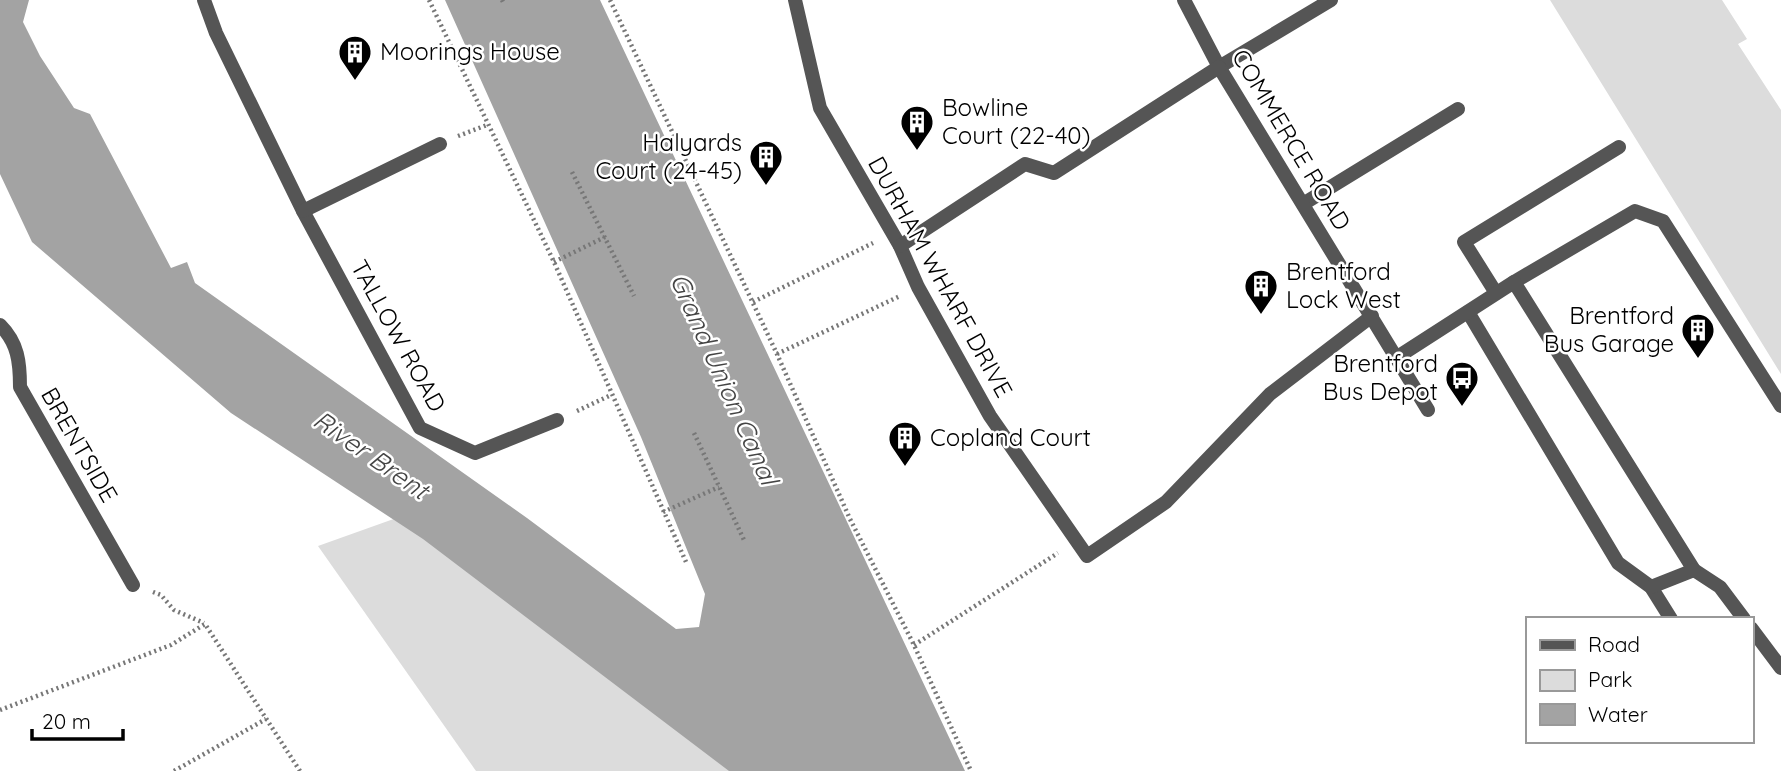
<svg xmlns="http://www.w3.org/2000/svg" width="1781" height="771" font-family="Quicksand,sans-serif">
<rect width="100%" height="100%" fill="#fff"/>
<g fill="#dcdcdc">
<polygon points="1550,0 1722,0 1747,39 1738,44 1781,110 1781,374"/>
<polygon points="402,516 731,771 476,771 318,546"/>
</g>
<polygon fill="#a3a3a3" points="0,0 29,0 23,22 40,56 74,108 90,114 171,268 187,262 195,283 527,518 676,629 699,627 705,594 641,437 445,0 600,0 965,771 729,771 423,539 231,413 32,242 0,174"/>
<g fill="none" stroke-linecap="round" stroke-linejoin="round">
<g stroke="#777" stroke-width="4.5" stroke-dasharray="2 3.5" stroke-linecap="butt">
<polyline points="429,0 554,262 686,562"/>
<polyline points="502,0 503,2"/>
<polyline points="610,0 777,354 850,519 914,645 971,771"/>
<polyline points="458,136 487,125"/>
<polyline points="572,172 634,296"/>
<polyline points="554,262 605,237"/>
<polyline points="753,302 873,243"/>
<polyline points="777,354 900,296"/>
<polyline points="577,411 611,395"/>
<polyline points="694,433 744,540"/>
<polyline points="663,512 719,487"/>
<polyline points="153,592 161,595 174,610 204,623"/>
<polyline points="914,645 1058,553"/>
<polyline points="0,710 171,645 205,624 300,771"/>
<polyline points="174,771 266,719"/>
</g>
<g stroke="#555" stroke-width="14">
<polyline points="1219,67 1331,0"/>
<polyline points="1303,204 1458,109"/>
<polyline points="1514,282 1635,211 1663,221 1781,406"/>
<polyline points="1496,293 1464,242 1619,147"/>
<polyline points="1468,312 1618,563 1651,587 1671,619"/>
<polyline points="1396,358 1514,282 1694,570 1720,587 1744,619"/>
<polyline points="1651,587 1694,570"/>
<polyline points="1751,628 1781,668"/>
</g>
<g stroke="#555" stroke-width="14">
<polyline points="204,0 216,33 303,211 420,428 475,453 557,420"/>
<polyline points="795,0 820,108 900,246 918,287 990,416 1087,556 1166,502 1270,394 1372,316"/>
<polyline points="1184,0 1219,67 1428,410"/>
<polyline points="303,211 440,144"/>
<polyline points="900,246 1025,164 1054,173 1219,67"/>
<path d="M0,325C18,343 20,362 20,387L133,585"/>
</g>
</g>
<defs>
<symbol id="building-pin" viewBox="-11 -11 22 30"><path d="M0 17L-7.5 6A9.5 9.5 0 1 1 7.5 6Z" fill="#000" stroke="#fff"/><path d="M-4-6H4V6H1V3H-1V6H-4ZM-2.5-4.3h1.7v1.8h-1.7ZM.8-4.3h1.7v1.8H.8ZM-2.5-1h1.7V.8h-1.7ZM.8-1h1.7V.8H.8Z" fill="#fff"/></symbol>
<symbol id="bus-pin" viewBox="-11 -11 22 30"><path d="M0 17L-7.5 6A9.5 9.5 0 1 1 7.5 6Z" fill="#000" stroke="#fff"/><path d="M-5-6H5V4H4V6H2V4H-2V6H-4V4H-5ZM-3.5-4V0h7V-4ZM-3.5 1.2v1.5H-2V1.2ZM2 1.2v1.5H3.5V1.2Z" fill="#fff"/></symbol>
</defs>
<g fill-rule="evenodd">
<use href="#building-pin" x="336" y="33" width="38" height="52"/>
<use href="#building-pin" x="898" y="103" width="38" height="52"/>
<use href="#building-pin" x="747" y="138" width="38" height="52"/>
<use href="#building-pin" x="1242" y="267" width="38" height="52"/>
<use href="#building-pin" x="1679" y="311" width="38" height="52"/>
<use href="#bus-pin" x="1443" y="359" width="38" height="52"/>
<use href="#building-pin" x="886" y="419" width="38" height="52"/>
</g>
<g text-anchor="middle" stroke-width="5" stroke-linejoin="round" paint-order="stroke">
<g font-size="24" fill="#000" stroke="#fff" text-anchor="start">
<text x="380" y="60">Moorings House</text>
<text x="942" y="116">Bowline<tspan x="942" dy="28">Court (22-40)</tspan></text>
<text x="742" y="151" text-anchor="end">Halyards<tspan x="742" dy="28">Court (24-45)</tspan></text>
<text x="1286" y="280">Brentford<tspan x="1286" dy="28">Lock West</tspan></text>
<text x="1674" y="324" text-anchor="end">Brentford<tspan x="1674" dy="28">Bus Garage</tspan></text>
<text x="1438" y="372" text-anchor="end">Brentford<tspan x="1438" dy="28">Bus Depot</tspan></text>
<text x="930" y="446">Copland Court</text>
</g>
<g font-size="24" fill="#000" stroke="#fff">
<text transform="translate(1291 140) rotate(59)" y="8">COMMERCE ROAD</text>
<text transform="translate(940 277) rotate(61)" y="8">DURHAM WHARF DRIVE</text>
<text transform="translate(398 336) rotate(61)" y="8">TALLOW ROAD</text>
<text transform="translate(79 445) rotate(60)" y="8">BRENTSIDE</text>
</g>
<g font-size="26" font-style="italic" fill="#444" stroke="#fff">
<text transform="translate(724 379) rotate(66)" y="9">Grand Union Canal</text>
<text transform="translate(371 455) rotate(35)" y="9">River Brent</text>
</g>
</g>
<rect x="1526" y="617" width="228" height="126" fill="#ffffff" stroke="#999999" stroke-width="2"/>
<rect x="1540" y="640" width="35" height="10" fill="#555555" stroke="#999999" stroke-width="2"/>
<text x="1588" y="652" font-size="21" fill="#000000">Road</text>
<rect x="1540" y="670" width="35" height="21" fill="#dcdcdc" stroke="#999999" stroke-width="2"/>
<text x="1588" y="687" font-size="21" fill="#000000">Park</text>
<rect x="1540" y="704" width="35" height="21" fill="#a3a3a3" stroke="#999999" stroke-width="2"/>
<text x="1588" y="722" font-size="21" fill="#000000">Water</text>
<path d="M32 729v10h91v-10" fill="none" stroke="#000000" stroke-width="3.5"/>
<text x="42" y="729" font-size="21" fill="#000000" stroke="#ffffff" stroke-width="5" paint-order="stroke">20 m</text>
</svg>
